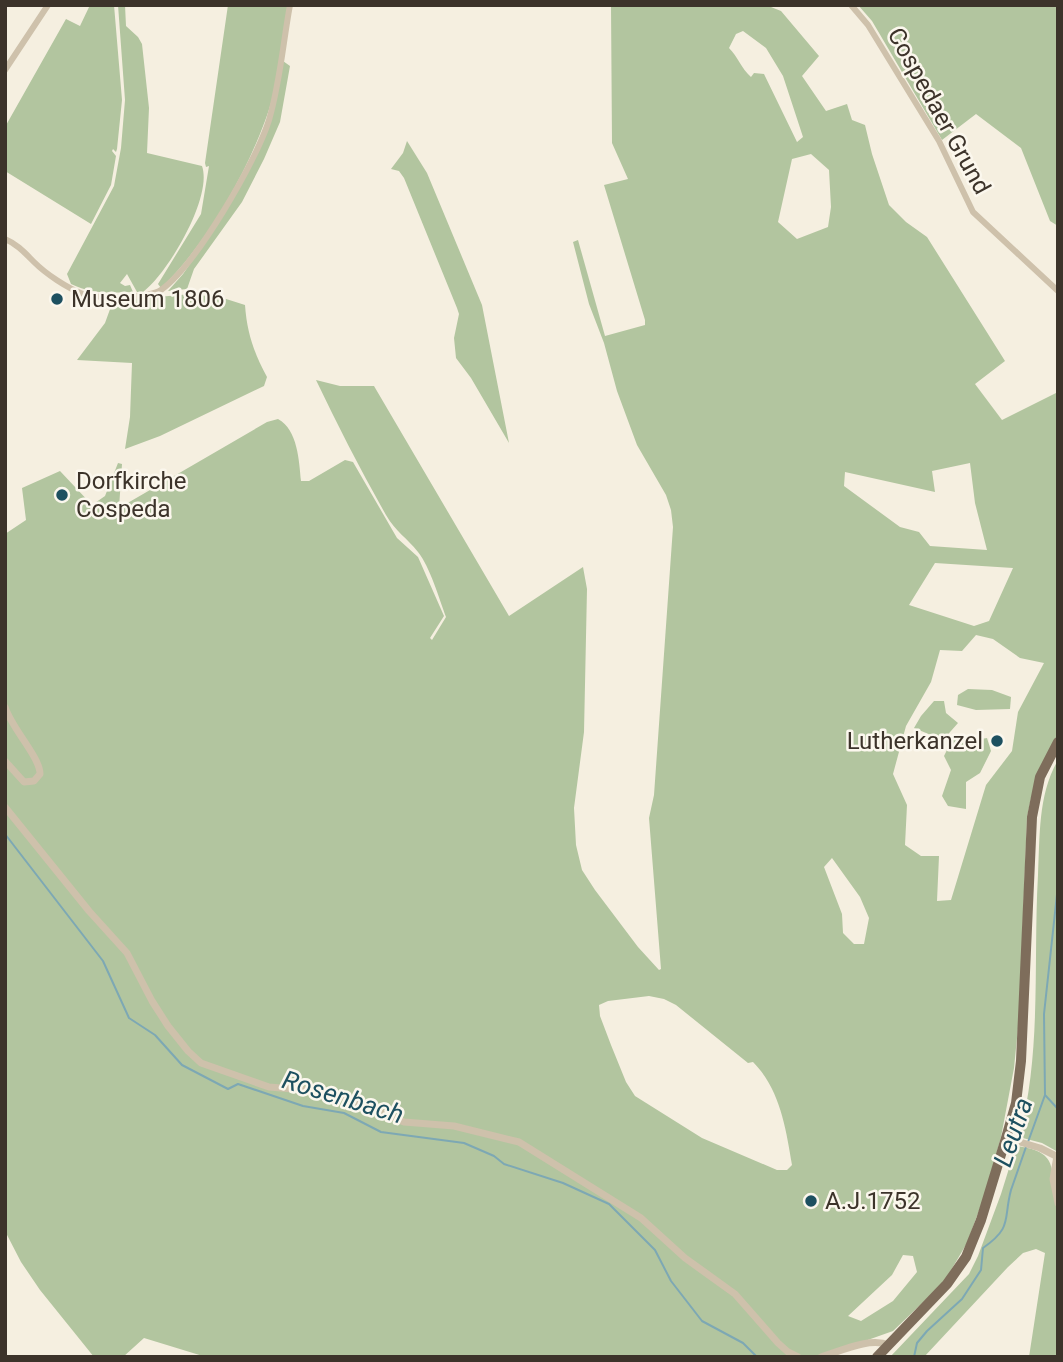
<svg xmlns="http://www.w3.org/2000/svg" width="1063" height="1362" font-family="Roboto,sans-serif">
<rect width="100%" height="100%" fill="#f5efe0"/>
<g fill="#b2c59f" fill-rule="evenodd">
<polygon points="90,5 114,5 122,100 117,149 116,152 113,149 112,151 116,156 111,185 91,224 5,171 5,127 66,19 80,26"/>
<path d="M118,5H125L126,26L138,37L142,44L149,108L147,153L202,166C213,197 168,273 143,292H137L127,274L120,283L125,286L130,285L133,292C110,293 91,294 71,284L67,274L114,186L121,148L125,100Z"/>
<path d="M228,5H288C283,40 278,89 265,121C244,178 205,246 161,288L158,284L201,214L209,166L206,167L205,163Z"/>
<path d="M611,5H766L781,11L819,56L802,76L826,111L847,104L852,120L865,125L872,154L889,205L906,222L927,237L1005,361L975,384L1002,420L1058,392V737L1031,798L1027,817L1019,1018L1014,1068L1001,1137L984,1197L967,1243L944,1282L893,1331L820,1357H206L144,1338L123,1357H94L40,1290L21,1262L5,1231V534L26,520L22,488L60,471L92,505L105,496L118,463L122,464L119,508L267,422L278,419C298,430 299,461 301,481H309L345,460L353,462L397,538L418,557L444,616L430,638L432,640L446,617C439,598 430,567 418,552C407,538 396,532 386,515C361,471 338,426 316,380L340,386H374L509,616L583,567L587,589L584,732L574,808L576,845L582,870L595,890L638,947L659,970L661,969L649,818L654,795L673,527L671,510L666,495L637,445L617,391L604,343L589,304L573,242L578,240L605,336L645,325V320L604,185L628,179L612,143ZM743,31L766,48L783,76L803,137L797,142L764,74L754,73L751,77C741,68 738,57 729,48L736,34ZM811,154L829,170L831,207L828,227L797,239L778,222L792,159ZM970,463L975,503L987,550L930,546L919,532L900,527L844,486L845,472L935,492L932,471ZM935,563L1013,568L989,621L974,626L909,605ZM976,635L993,639L1020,658L1044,663L1018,712L1012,751L986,785L951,900L937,901L939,856H921L905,845L907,805L893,774L906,726L931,682L940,650L962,651ZM832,858L860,897L869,918L864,944H854L843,933L842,914L824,867ZM649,996L664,999L676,1005L748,1063L753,1062C780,1089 786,1129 792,1165L787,1170H777L702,1138L635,1096L626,1082L611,1045L600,1016L599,1005L608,1001ZM903,1255L913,1256L917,1272L893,1301L861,1321L848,1316L892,1275Z"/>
<polygon points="858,5 1058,5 1058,226 1050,221 1021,148 976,114 942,140 872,21"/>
<polygon points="283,61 290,66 280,122 264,159 242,202 194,269 187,289 168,291 183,274 217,225 270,122"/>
<polygon points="407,141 427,173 482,305 509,443 471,378 456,358 454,338 459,314 457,308 404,178 399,171 391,169 403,153"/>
<path d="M191,294L223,298L245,305C247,333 254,353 267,377L264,386L160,436L125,449L130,417L132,363L77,360L105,323L113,301Z"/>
<polygon points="968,689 992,690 1011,697 1010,709 976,710 957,705 958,695"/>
<polygon points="934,701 944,701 946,713 958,723 943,740 914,728 921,716"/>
<polygon points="954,736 969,741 987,738 991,751 980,773 966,782 966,809 948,806 942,796 951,770 944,756"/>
<path d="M1058,760V1152L1042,1143L1019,1137C1042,1053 1033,962 1038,875C1040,836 1038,794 1058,760Z"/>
<path d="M1016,1146C1063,1152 1048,1171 1058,1208V1357H1029L1045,1253L1036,1249L1023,1253L1008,1267L924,1357H890L969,1274L978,1256L1001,1194Z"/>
</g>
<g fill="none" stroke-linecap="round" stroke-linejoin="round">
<g stroke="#7da8b4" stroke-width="2">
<polyline points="5,834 103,961 129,1018 155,1035 182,1065 228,1089 238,1084 303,1106 344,1113 381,1132 464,1143 494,1156 504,1164 563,1183 609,1204 655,1250 671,1281 702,1321 743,1343 757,1357"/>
<polyline points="1045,1095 1058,1109"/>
<polyline points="1028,1142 1045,1095 1044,1014 1058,885"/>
<path d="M914,1357L917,1343L927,1331L962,1299L981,1270L983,1248C1013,1227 1003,1220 1011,1190C1016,1176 1021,1161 1026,1147"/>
</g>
<g stroke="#cec1ab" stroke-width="6">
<polyline points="851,5 868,25 939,141 973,212 1058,291"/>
<polyline points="5,70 48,5"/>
<path d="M5,239C17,244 25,253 34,262C46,274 67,288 83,294C96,299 150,298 161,290C196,265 256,162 269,120C280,83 283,43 290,5"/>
</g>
<g stroke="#cec1ab" stroke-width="7">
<path d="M5,707C12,729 40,757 40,774L34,781L24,782L5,761"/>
<polyline points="5,807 89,911 127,953 152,1001 168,1026 188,1051 201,1063 269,1087 317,1091 344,1097 404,1122 454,1126 519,1142 641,1218 685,1258 735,1294 778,1343 788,1352 798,1357"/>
<polyline points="1006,1138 1040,1148 1058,1157"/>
<polyline points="1057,1156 1053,1179 1058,1203"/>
<path d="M821,1357C841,1351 869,1337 889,1345"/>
</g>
<polyline stroke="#7e6d5b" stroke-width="10" points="877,1357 947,1284 966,1257 981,1220 1006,1138 1016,1103 1021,1061 1032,817 1040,777 1058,742"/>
</g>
<g fill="#1d5060" stroke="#fbf7ed" stroke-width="2.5">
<circle cx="57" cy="299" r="7"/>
<circle cx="62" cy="495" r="7"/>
<circle cx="997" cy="741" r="7"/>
<circle cx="811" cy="1201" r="7"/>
</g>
<g text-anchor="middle" stroke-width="5" stroke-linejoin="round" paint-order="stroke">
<g font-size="24" fill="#3c332a" stroke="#fbf7ed">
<text transform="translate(939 111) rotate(61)" y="8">Cospedaer Grund</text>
</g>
<g font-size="24" fill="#3c332a" stroke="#fbf7ed" text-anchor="start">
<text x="71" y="307">Museum 1806</text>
<text x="76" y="489">Dorfkirche<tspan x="76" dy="28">Cospeda</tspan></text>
<text x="983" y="749" text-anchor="end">Lutherkanzel</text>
<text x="825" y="1209">A.J.1752</text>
</g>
<g font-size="26" font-style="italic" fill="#1d5060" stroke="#fbf7ed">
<text transform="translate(343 1097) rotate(17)" y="9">Rosenbach</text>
<text transform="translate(1013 1132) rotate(-71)" y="9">Leutra</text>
</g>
</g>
<rect width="1063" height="1362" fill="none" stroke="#3c332a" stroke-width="14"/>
</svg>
